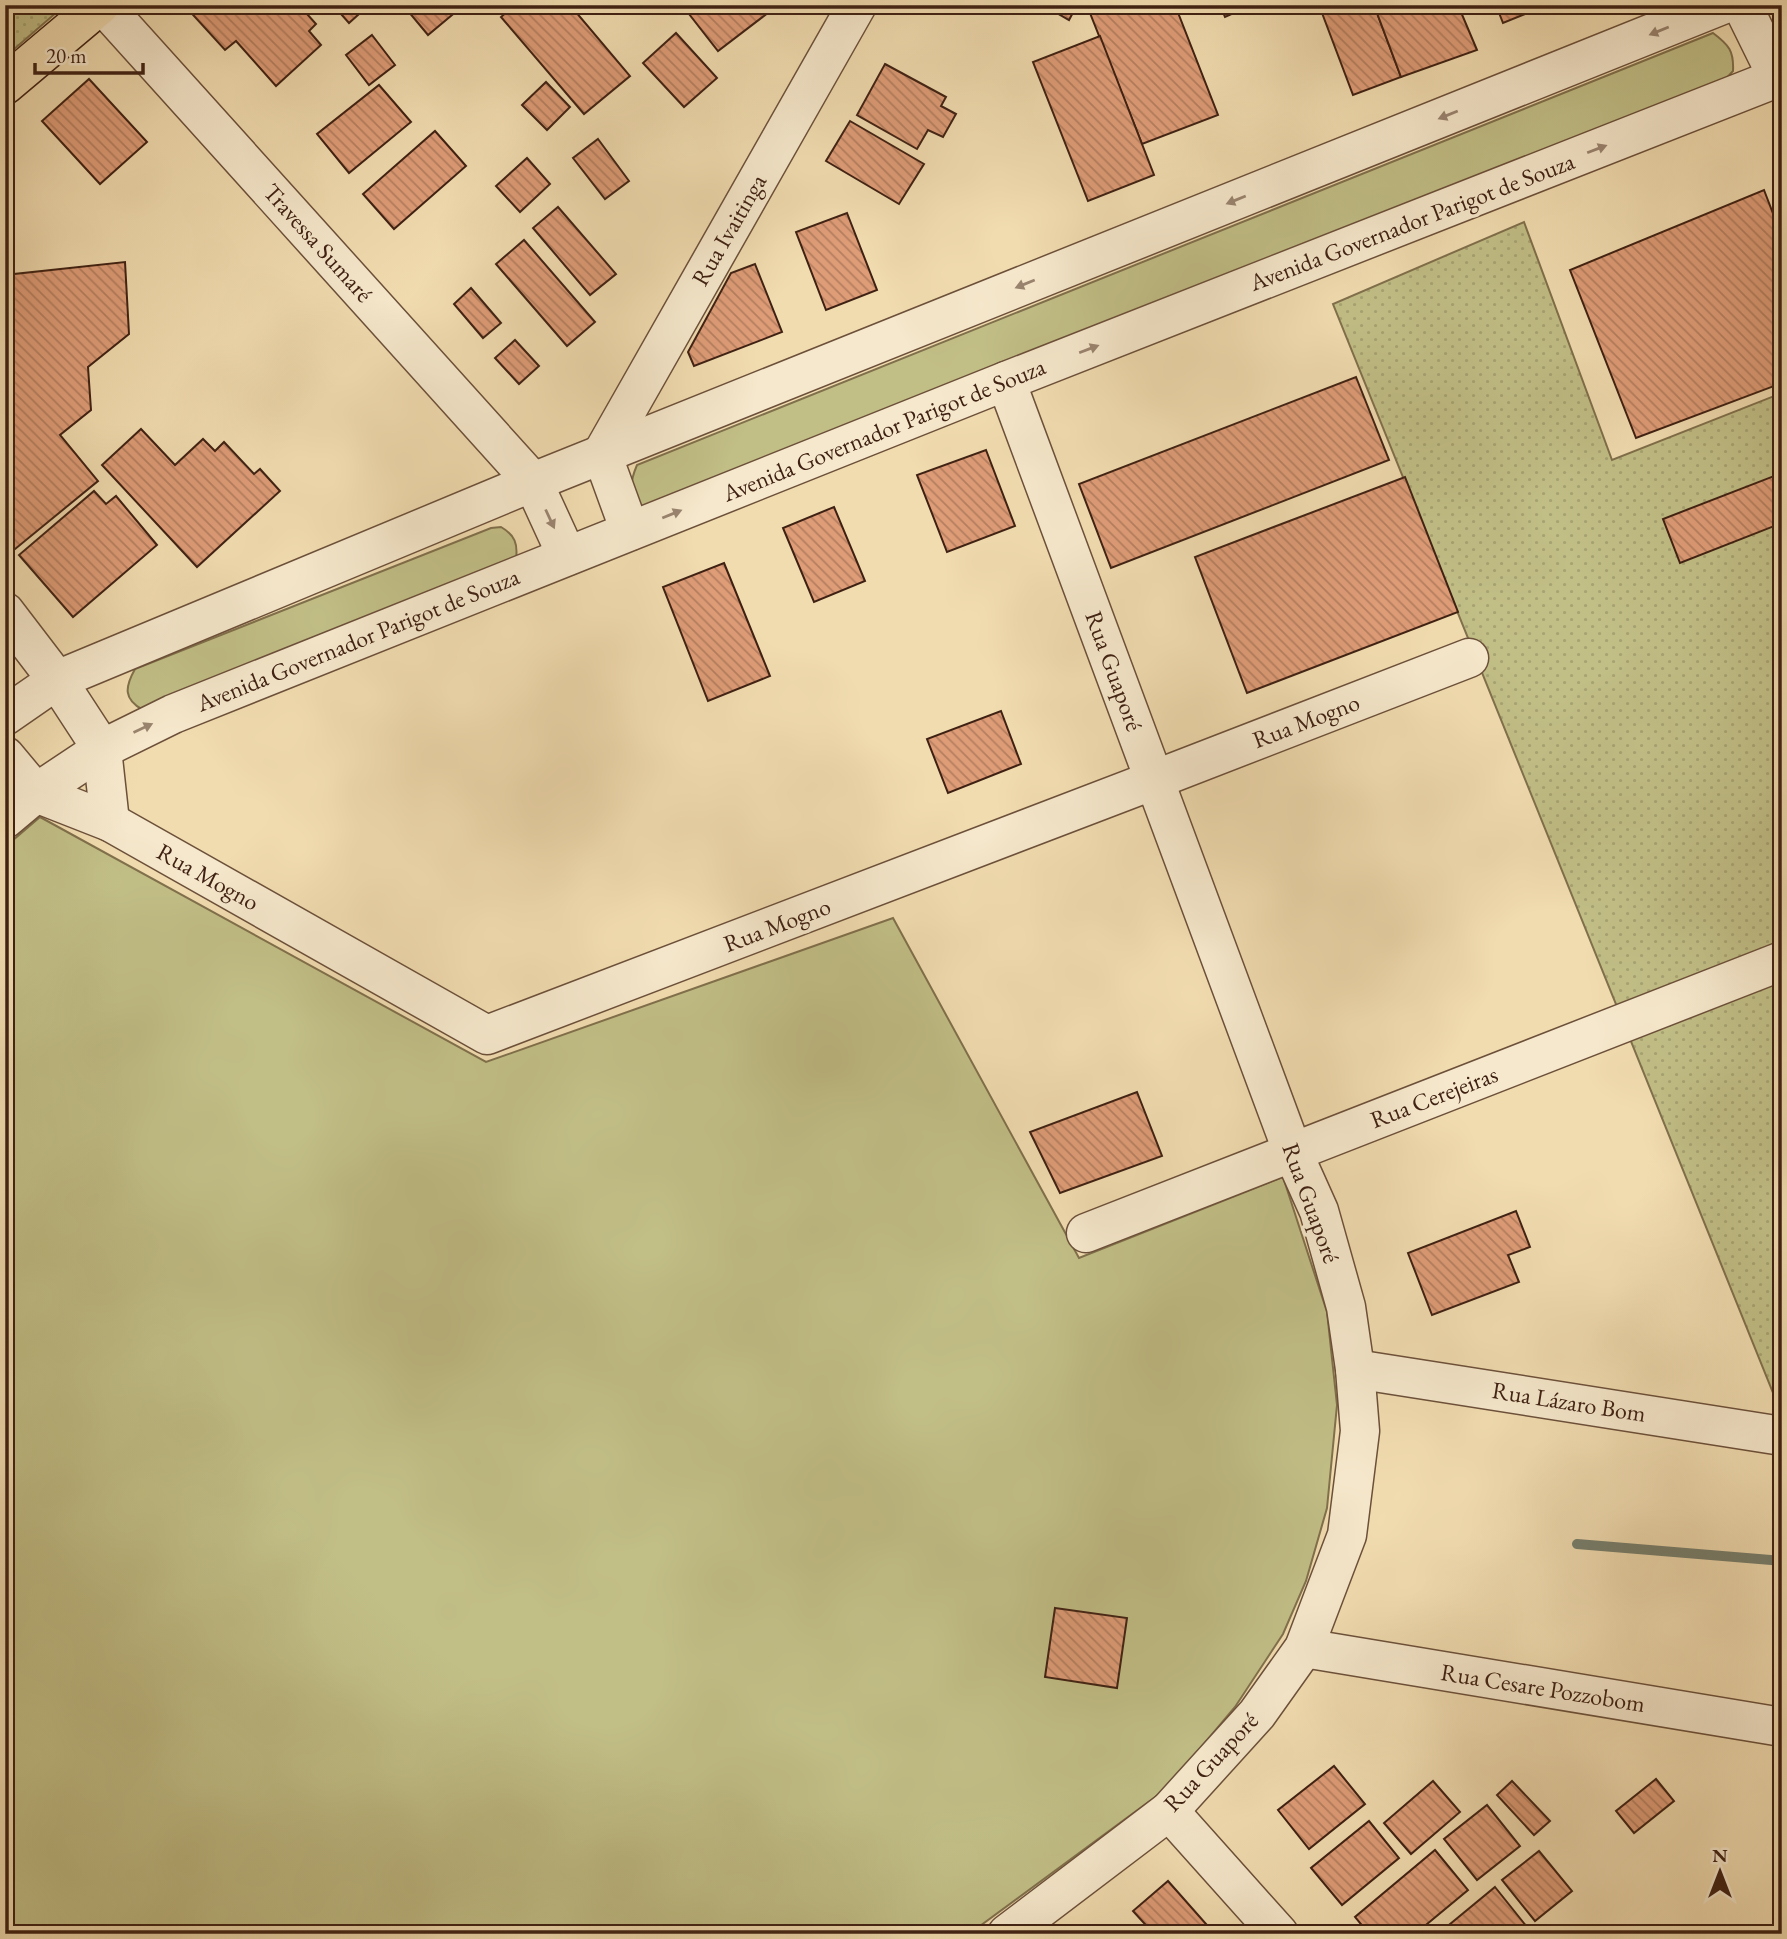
<svg xmlns="http://www.w3.org/2000/svg" width="1787" height="1939" font-family="'EB Garamond',serif">
<defs>
<pattern id="park-dots" width="8" height="8" patternUnits="userSpaceOnUse" patternTransform="scale(1.75)"><rect width="8" height="8" fill="#c1be86"/><path d="M2 2h.1M6 6h.1" fill="none" stroke="#a7a373" stroke-width="1.8" stroke-linecap="round"/></pattern>
<pattern id="building-back-hatch" width="6" height="6" patternUnits="userSpaceOnUse" patternTransform="scale(1.75)"><rect width="6" height="6" fill="#de9c77"/><path d="M-1 5l2 2M0 0l6 6M5-1l2 2" fill="none" stroke="#b57f60"/></pattern>
</defs>
<rect width="100%" height="100%" fill="#f1dcb0"/>
<filter id="stains"><feTurbulence type="fractalNoise" baseFrequency=".00286" numOctaves="4"/><feColorMatrix values="0 0 0 0 .2 0 0 0 0 .09 0 0 0 0 .02 0 0 0 .5 -.17"/></filter>
<radialGradient id="worn" r=".72"><stop offset=".6" stop-color="#630" stop-opacity="0"/><stop offset="1" stop-color="#630" stop-opacity=".3"/></radialGradient>
<g fill="#c1be86" stroke="#80704c" stroke-width="2">
<path d="M1713,33C1729,45 1734,51 1733,71L1723,82L645,509C628,495 629,484 637,465Z"/>
<path d="M501,527C515,535 518,544 516,559L143,710C123,699 125,687 135,669L491,528Z"/>
<polygon points="40,817 486,1062 893,918 1079,1258 1283,1177 1327,1312 1337,1405 1327,1508 1306,1581 1283,1634 1235,1707 1166,1789 969,1934 5,1934 5,847"/>
</g>
<g fill="url(#park-dots)" stroke="#80704c" stroke-width="2">
<polygon points="9,5 65,5 5,57 5,8"/>
<polygon points="1524,222 1612,460 1782,393 1782,1415 1333,304"/>
</g>
<g fill="none" stroke-linecap="round" stroke-linejoin="round">
<polyline stroke="#767e6d" stroke-width="10" points="1577,1544 1782,1561"/>
</g>
<g fill="url(#building-back-hatch)" stroke="#3f2113" stroke-width="2">
<polygon points="184,5 299,5 316,24 309,31 321,45 276,86 236,41 225,50"/>
<polygon points="333,5 369,5 349,23"/>
<polygon points="403,5 464,5 428,35"/>
<polygon points="515,5 570,5 630,76 584,114 501,17"/>
<polygon points="682,5 770,5 773,9 718,51"/>
<polygon points="1043,5 1077,5 1069,20"/>
<polygon points="1110,5 1175,5 1218,115 1142,144 1090,13"/>
<polygon points="1220,5 1252,5 1225,17"/>
<polygon points="1319,5 1374,5 1401,77 1353,95"/>
<polygon points="1374,5 1458,5 1477,50 1401,77"/>
<polygon points="1496,5 1547,5 1503,23"/>
<polygon points="676,33 717,78 684,107 643,63"/>
<polygon points="372,35 395,65 369,85 346,55"/>
<polygon points="1100,36 1154,175 1088,201 1033,62"/>
<polygon points="885,64 946,97 941,106 956,114 943,137 928,130 917,149 857,115"/>
<polygon points="89,79 147,142 100,184 42,121"/>
<polygon points="546,82 570,107 547,130 522,105"/>
<polygon points="379,85 411,122 349,173 317,134"/>
<polygon points="850,121 924,164 899,204 826,161"/>
<polygon points="435,131 466,166 394,229 363,194"/>
<polygon points="598,139 629,181 605,199 573,158"/>
<polygon points="527,158 550,184 520,212 496,186"/>
<polygon points="1764,190 1782,237 1782,383 1636,438 1570,270"/>
<polygon points="558,207 616,274 590,295 533,228"/>
<polygon points="847,213 877,290 826,310 796,232"/>
<polygon points="524,240 595,322 567,346 496,264"/>
<polygon points="125,262 129,334 88,367 91,410 60,435 98,481 9,554 5,550 5,275"/>
<polygon points="755,264 782,332 694,366 688,352 731,273"/>
<polygon points="471,288 501,323 483,338 454,304"/>
<polygon points="515,340 539,366 519,384 495,358"/>
<polygon points="1356,377 1389,460 1111,568 1079,484"/>
<polygon points="141,429 175,465 203,439 215,451 224,442 254,474 260,469 280,491 197,567 102,465"/>
<polygon points="986,450 1015,526 947,552 917,475"/>
<polygon points="1782,473 1782,523 1680,563 1663,519"/>
<polygon points="1405,477 1458,612 1247,693 1195,557"/>
<polygon points="94,491 106,504 116,496 157,545 73,617 19,555"/>
<polygon points="834,507 865,581 814,602 783,528"/>
<polygon points="724,563 770,676 708,701 663,587"/>
<polygon points="1001,711 1021,764 948,793 927,739"/>
<polygon points="1137,1092 1162,1156 1060,1193 1030,1132"/>
<polygon points="1516,1211 1530,1247 1508,1255 1519,1282 1432,1315 1408,1253"/>
<polygon points="1055,1608 1127,1618 1117,1688 1045,1677"/>
<polygon points="1334,1766 1365,1804 1309,1849 1278,1810"/>
<polygon points="1656,1779 1674,1801 1634,1833 1616,1811"/>
<polygon points="1433,1781 1460,1812 1411,1854 1384,1823"/>
<polygon points="1512,1781 1550,1821 1534,1835 1497,1795"/>
<polygon points="1487,1805 1520,1846 1477,1880 1444,1839"/>
<polygon points="1369,1821 1399,1858 1342,1905 1311,1868"/>
<polygon points="1435,1850 1468,1890 1415,1934 1369,1934 1355,1917"/>
<polygon points="1539,1851 1572,1891 1535,1921 1502,1880"/>
<polygon points="1168,1881 1206,1924 1195,1934 1154,1934 1133,1911"/>
<polygon points="1495,1887 1527,1927 1519,1934 1438,1934"/>
</g>
<g fill="none" stroke-linecap="round" stroke-linejoin="round">
<defs>
<g id="minor">
<polyline points="103,5 533,482 567,556"/>
<polyline points="1742,5 1778,78"/>
<polyline points="1006,381 1293,1153 1319,1211 1346,1307 1355,1369 1360,1431 1347,1535 1304,1648 1257,1714 1169,1811 1007,1934"/>
<polyline points="630,531 602,454 857,5"/>
<polyline points="5,612 57,680 102,749 110,822"/>
<polyline points="5,716 57,680 533,482 1722,5"/>
<polyline points="5,756 36,793 110,822 487,1035 1154,780 1469,658"/>
<polyline points="5,819 36,793 102,749 173,714 1006,381 1782,76"/>
<polyline points="1086,1233 1782,961"/>
<polyline points="1355,1369 1782,1436"/>
<polyline points="1304,1648 1782,1727"/>
<polyline points="1169,1811 1279,1934"/>
</g>
<polyline id="major" points="5,85 100,5"/>
</defs>
<use href="#minor" stroke="#6c503a" stroke-width="41"/>
<use href="#major" stroke="#3f2113" stroke-width="41"/>
<use href="#minor" stroke="#f6e8cc" stroke-width="38"/>
<use href="#major" stroke="#f1dcb0" stroke-width="38"/>
</g>
<defs><path id="oneway-solid" d="M-6-.8H1V-3.2L6.5 0L1 3.2V.8H-6Z" transform="scale(1.75)"/></defs>
<g fill="#9a8470">
<use href="#oneway-solid" transform="translate(1659 31) rotate(158)"/>
<use href="#oneway-solid" transform="translate(1448 115) rotate(158)"/>
<use href="#oneway-solid" transform="translate(1597 149) rotate(-21)"/>
<use href="#oneway-solid" transform="translate(1236 200) rotate(158)"/>
<use href="#oneway-solid" transform="translate(1025 284) rotate(158)"/>
<use href="#oneway-solid" transform="translate(1089 349) rotate(-21)"/>
<use href="#oneway-solid" transform="translate(672 514) rotate(-22)"/>
<use href="#oneway-solid" transform="translate(550 519) rotate(65)"/>
<use href="#oneway-solid" transform="translate(143 728) rotate(-25)"/>
</g>
<g text-anchor="middle" stroke-width="7" stroke-linejoin="round" paint-order="stroke">
<g font-size="24" fill="#3f2113" stroke="#f6e8cc">
<text transform="translate(1412 222) rotate(-21)" y="8">Avenida Governador Parigot de Souza</text>
<text transform="translate(729 230) rotate(-60)" y="8">Rua Ivaitinga</text>
<text transform="translate(318 243) rotate(48)" y="8">Travessa Sumaré</text>
<text transform="translate(884 430) rotate(-22)" y="8">Avenida Governador Parigot de Souza</text>
<text transform="translate(358 640) rotate(-22)" y="8">Avenida Governador Parigot de Souza</text>
<text transform="translate(1114 671) rotate(70)" y="8">Rua Guaporé</text>
<text transform="translate(1306 721) rotate(-21)" y="8">Rua Mogno</text>
<text transform="translate(208 877) rotate(29)" y="8">Rua Mogno</text>
<text transform="translate(777 925) rotate(-21)" y="8">Rua Mogno</text>
<text transform="translate(1434 1097) rotate(-21)" y="8">Rua Cerejeiras</text>
<text transform="translate(1311 1203) rotate(70)" y="8">Rua Guaporé</text>
<text transform="translate(1569 1402) rotate(9)" y="8">Rua Lázaro Bom</text>
<text transform="translate(1543 1688) rotate(9)" y="8">Rua Cesare Pozzobom</text>
<text transform="translate(1211 1762) rotate(-47)" y="8">Rua Guaporé</text>
</g>
</g>
<rect width="1787" height="1939" fill="none" stroke="#f1dcb0" stroke-width="28"/>
<rect x="7" y="7" width="1773" height="1925" fill="none" stroke="#3f2113" stroke-width="3.5"/>
<rect x="14" y="14" width="1759" height="1911" fill="none" stroke="#3f2113" stroke-width="2"/>
<g transform="translate(1720 1872)" stroke="#f6e8cc" stroke-width="5" paint-order="stroke">
<path d="M0-5L12 26L0 18L-12 26Z" fill="#3f2113"/>
<text y="-10" font-size="19" font-weight="bold" text-anchor="middle" fill="#3f2113">N</text>
</g>
<path d="M35 63v10h108v-10" fill="none" stroke="#3f2113" stroke-width="3.5"/>
<text x="46" y="63" font-size="21" fill="#3f2113" stroke="#f6e8cc" stroke-width="5" paint-order="stroke">20 m</text>
<rect width="100%" height="100%" filter="url(#stains)"/>
<rect width="100%" height="100%" fill="url(#worn)"/>
</svg>
